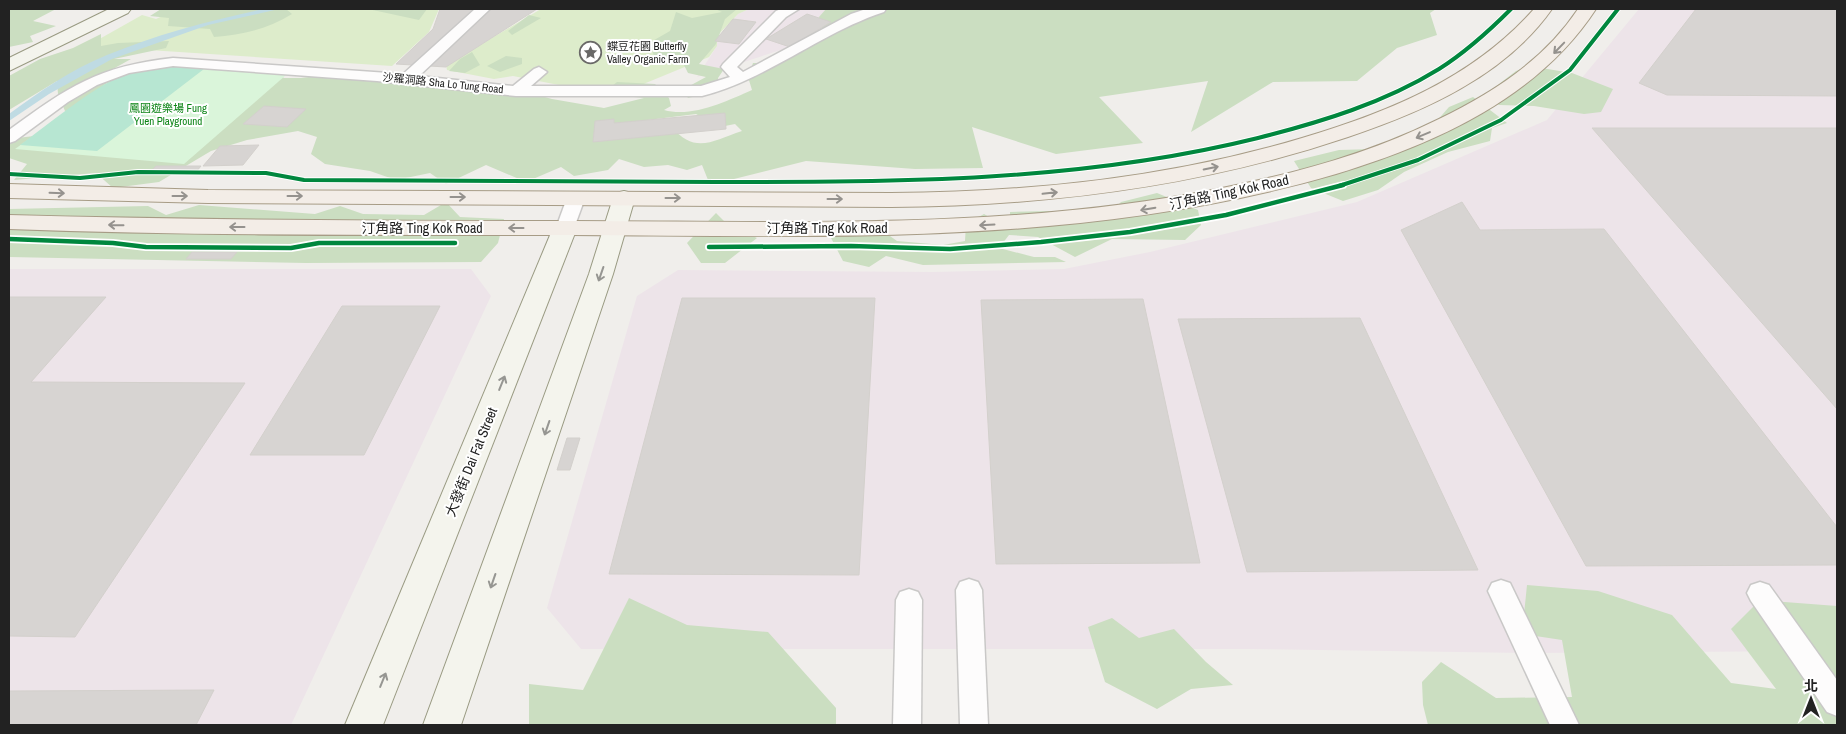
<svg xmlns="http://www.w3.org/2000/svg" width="1846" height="734" font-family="'Archivo Narrow','Noto Sans TC',sans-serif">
<rect width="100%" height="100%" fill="#f0eeeb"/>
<g fill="#ede4e9">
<polygon points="749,9 834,9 831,22 790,47 697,77 717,46 715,41 738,14"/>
<polygon points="1639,9 1837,9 1837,651 1530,653 1247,649 581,649 547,608 637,296 678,270 933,272 1064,269 1150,252 1357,202 1547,120"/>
<polygon points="9,269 471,269 491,296 291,725 9,725"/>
</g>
<g fill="#ddeccb">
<polygon points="178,9 439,9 429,32 392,66 87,46 142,15 156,19"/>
<polygon points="541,9 749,9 738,14 717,36 717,46 709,57 641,85 569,87 513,76 494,79 447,70 446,65"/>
</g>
<g fill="#cbdec1" fill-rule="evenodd">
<polygon points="9,9 56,9 33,21 56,26 30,36 33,42 9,47"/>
<path d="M161,9H286L292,14C268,29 242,35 214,37L210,29L168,26L169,18L150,16Z"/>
<polygon points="368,9 427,9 419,20"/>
<polygon points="715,9 737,9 725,19 716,44 699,64 724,69 718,78 719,86 706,94 688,98 682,90 706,77 688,73 682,61 657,63 649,43 670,31 676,12 692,18 722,12"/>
<path d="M826,9H1436L1430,13L1437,35L1397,48L1357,81L1273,82L1191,132L1208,81L1099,97L1143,143L1056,154L972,127L983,168L915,169L806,161L710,185L702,165L687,170L668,165L644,167L619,159L608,170L574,176L561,167L526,182L486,165L446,184L430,173L396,180L370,171L325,164L311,154L317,137L298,131L247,140L211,151L159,182L113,188L96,173L14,180L27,164L9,158V139L34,136L275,72L284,78H301L357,71L440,78L461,87L503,85L552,99L604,108L644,98L602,94L617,82L655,84L669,98L671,106L664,110C692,118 727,101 752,90L748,77L753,63H764L793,50L795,37L823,31L819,17ZM696,114L720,127L735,124L742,131C712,141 695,155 671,126L644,122L648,120Z"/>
<polygon points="529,15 541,18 512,35 508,31"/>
<polygon points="101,34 101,46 118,43 169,41 166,48 114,59 131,59 113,69 125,72 98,105 65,111 58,94 57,81 9,110 9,76 40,59 73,48"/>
<polygon points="472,52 480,65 465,73 449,71 460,59"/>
<polygon points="506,56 522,58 522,64 500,72 487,66"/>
<polygon points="1529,66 1572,73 1613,89 1601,112 1584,114 1534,106 1499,105 1486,94 1516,71"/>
<polygon points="1473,97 1507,123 1492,128 1490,141 1448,152 1404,172 1378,190 1343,201 1311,188 1294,161 1339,150 1374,149 1435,123 1449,107"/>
<polygon points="1157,193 1198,210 1201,225 1185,240 1112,239 1075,257 1038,237 1009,235 999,248 1034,257 1055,257 1066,262 923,265 886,256 869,267 843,261 830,236 845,234 873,224 897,241 943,245 965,241 966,224 984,214 1010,229 1010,212 1049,211 1083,223 1103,220 1121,202"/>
<polygon points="446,202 460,217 504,219 498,243 481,262 306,263 9,257 9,209 148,206 166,215 199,205 315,214 340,206 363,214 424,215"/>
<polygon points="716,213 726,223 757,238 725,263 701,263 687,243"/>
<polygon points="1527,585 1598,591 1672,615 1731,683 1776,689 1731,629 1760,600 1837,606 1837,725 1428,725 1423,705 1422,682 1441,662 1496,698 1572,697 1562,640 1522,634"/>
<polygon points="629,598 687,625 768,632 836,708 836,725 529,725 529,684 583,690"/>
<polygon points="1112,618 1139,638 1174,629 1206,662 1233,685 1191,689 1157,709 1105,682 1088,627"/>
</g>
<polygon fill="#daf5da" points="169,66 286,75 184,164 15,149 107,83"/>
<path fill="#b7e6d2" d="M169,66L204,69L97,151L20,145C49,124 92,88 123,75C138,69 154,67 169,66Z"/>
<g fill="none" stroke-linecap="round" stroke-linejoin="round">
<path fill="#bfdbe3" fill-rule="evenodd" d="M264,9H279L208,25L112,59L49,94L9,121V114C39,92 72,69 107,55C158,34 211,20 264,9Z"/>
</g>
<g fill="#d7d4d2" stroke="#d3d0cc">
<polygon points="440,9 537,9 446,67 396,64 433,29"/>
<polygon points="1696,9 1837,9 1837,96 1667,95 1639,83"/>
<polygon points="807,14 831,22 790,47 766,39"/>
<polygon points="733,19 756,22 739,44 715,41"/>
<polygon points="264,106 306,109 287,127 243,124"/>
<polygon points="725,113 726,129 593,142 595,121 614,119 614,123"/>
<polygon points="1592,128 1837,128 1837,409"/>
<polygon points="259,145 243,165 203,166 220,146"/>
<polygon points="156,166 201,166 196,172 151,171"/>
<polygon points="1462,202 1480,230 1604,229 1837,527 1837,565 1586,566 1401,230"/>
<polygon points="192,252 237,252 231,259 186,259"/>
<polygon points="9,297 106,297 31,382 245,383 75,637 9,636"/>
<polygon points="682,298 875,298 859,575 609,574"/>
<polygon points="1143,299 1200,563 996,564 981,300"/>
<polygon points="342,306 440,306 364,455 250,455"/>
<polygon points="1360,318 1478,570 1247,572 1178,319"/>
<polygon points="567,438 580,438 570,470 557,470"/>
<polygon points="214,690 196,725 9,725 9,691"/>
</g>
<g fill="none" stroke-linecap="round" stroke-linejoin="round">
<defs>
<g id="lane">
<path d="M475,9H490L419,76L513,86L534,69L539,67L547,72L531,86H701L730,77L721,67L723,64L776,11L781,9H799L786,17L737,67L743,72L851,14L866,9H886L884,12C820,33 768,79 702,96H516L377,81L173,66L129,73L97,85L68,102L15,141L9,143V130C68,87 98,66 173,58L403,74Z"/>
<polygon points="576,193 582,194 585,198 574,228 571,232 559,232 556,228 567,198 570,194"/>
<polygon points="969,579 978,582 982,590 988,725 960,725 956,590 960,582"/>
<polygon points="1501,580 1510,583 1579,725 1550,725 1488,591 1492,583"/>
<polygon points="1760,582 1769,585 1837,680 1837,716 1827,712 1751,601 1747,593 1751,585"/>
<polygon points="909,589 918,592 922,600 921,725 893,725 896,600 900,592"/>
</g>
<g id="secondary">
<polygon points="109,9 131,9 128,13 9,71 9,58"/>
<polygon points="624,191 632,193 635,198 613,274 461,725 423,725 589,274 613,198 616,193"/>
<polygon points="565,221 573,223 577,228 383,725 345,725 553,228 557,223"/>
</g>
<g id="primary">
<path d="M1534,9H1552C1505,76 1423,112 1348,137C1200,187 1046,206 891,207L208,203L9,198V184L208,190L891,193C1031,192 1168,178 1302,138C1389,112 1473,78 1534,9Z"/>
<path d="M1578,9H1596C1538,98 1435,144 1336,174C1087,247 828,236 572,235C384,235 196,236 9,229V215C197,220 384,221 572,221C789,221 1008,231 1222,188C1297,173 1371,153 1439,119C1494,92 1544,60 1578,9Z"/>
</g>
</defs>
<use href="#lane" stroke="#c9c8c7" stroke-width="3"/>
<use href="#secondary" stroke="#999a82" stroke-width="2"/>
<use href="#primary" stroke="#a79c86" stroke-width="2"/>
<use href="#lane" fill="#fdfcfc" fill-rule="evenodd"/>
<use href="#secondary" fill="#f4f4ed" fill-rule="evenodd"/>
<use href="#primary" fill="#f3ede7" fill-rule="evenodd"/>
<defs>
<g id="cycleway-far1">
<path d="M9,174L80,178L138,172L266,173L304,180C442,180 579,182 717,182C899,182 1081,182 1258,138C1321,122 1384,103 1439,69C1466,52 1489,31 1511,9"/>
<polyline points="1339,186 1418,160 1501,120 1570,70 1618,9"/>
</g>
<g id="cycleway">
<polyline points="9,239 113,243 146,247 291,248 319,243 455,243"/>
<polyline points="709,247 851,246 950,249 1041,242 1130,232 1226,215 1343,185"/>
</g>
</defs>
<use href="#cycleway-far1" stroke="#fff" stroke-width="6"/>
<use href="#cycleway" stroke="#fff" stroke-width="8"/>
<use href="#cycleway-far1" stroke="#00873e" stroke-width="4"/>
<use href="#cycleway" stroke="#00873e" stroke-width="4.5"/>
</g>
<defs><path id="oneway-shaft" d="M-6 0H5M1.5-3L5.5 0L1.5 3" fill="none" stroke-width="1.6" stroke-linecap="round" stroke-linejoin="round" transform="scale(1.25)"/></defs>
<g stroke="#95928e">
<use href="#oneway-shaft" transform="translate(1559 48) rotate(134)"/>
<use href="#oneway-shaft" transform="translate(1423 135) rotate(157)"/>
<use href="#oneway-shaft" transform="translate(1211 168) rotate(-12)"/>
<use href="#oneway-shaft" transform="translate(57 193) rotate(2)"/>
<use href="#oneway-shaft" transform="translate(1050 193) rotate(-6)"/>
<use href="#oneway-shaft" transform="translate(180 196)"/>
<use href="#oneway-shaft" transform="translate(295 196)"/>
<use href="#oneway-shaft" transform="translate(458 197)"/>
<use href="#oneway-shaft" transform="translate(673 198)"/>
<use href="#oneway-shaft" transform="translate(835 199)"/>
<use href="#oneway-shaft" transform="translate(1148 209) rotate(170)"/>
<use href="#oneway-shaft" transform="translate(116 225) rotate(-179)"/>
<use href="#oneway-shaft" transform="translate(987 225) rotate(177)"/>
<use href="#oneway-shaft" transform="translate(237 227) rotate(180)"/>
<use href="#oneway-shaft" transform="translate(516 228) rotate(180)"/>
</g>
<g stroke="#969692">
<use href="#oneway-shaft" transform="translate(601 274) rotate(109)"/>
<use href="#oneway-shaft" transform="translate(502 383) rotate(-68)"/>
<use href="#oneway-shaft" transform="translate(547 428) rotate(109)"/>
<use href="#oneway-shaft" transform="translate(493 581) rotate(109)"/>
<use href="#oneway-shaft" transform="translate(383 680) rotate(-68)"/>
</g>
<defs>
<symbol id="sight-ring" viewBox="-11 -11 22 22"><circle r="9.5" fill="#fff" stroke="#6a6968" stroke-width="1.5"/><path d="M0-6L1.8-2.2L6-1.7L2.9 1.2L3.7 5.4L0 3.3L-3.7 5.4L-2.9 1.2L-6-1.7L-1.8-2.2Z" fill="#6a6968"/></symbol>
</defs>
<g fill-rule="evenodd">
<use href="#sight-ring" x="578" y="40" width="25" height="25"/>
</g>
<g text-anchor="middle" stroke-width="4" stroke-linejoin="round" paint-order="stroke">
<g font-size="11" fill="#222" stroke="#fff" text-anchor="start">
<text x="607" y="50">蝶豆花園 Butterfly<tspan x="607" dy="13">Valley Organic Farm</tspan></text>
</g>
<g font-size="11" fill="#222" stroke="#fff">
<text transform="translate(443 83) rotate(6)" y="4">沙羅洞路 Sha Lo Tung Road</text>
</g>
<g font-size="11" fill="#0c8416" stroke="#fff">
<text x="168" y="112">鳳園遊樂場 Fung<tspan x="168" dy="13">Yuen Playground</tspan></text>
</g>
<g font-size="14" fill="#222" stroke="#fff">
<text transform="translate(1229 192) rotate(-12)" y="5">汀角路 Ting Kok Road</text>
<text x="422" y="233">汀角路 Ting Kok Road</text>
<text x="827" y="233">汀角路 Ting Kok Road</text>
<text transform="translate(471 462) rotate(-68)" y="5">大發街 Dai Fat Street</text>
</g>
</g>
<rect width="1846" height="734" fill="none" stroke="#222222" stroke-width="20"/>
<g transform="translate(1811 699)" stroke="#ffffff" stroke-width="4" paint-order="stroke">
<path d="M0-4L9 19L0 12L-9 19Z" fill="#222222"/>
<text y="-8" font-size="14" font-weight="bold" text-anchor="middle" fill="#222222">北</text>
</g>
</svg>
